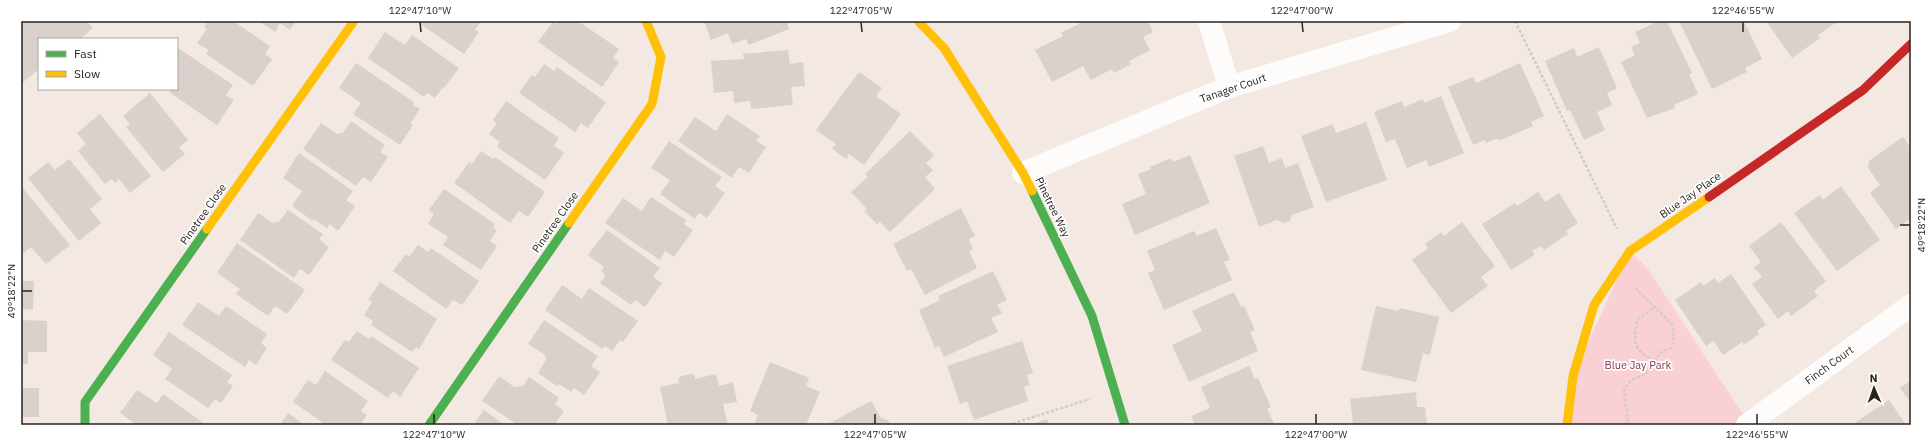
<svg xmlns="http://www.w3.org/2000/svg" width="1932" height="446" font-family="'IBM Plex Sans',sans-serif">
<rect width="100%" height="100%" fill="#f3e9e2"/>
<polygon fill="#f9d0d4" points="1630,251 1648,269 1749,424 1746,425 1567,425 1573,376"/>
<g fill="#dad1cd">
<polygon points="21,21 87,21 93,28 80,39 39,39 39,69 21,84"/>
<polygon points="208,21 233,21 270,46 265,54 272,59 253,86 206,54 209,50 197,43 207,29 204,27"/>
<polygon points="259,21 296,21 290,30 280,23 275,32"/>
<polygon points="421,21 481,21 475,30 479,32 464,54 419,23"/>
<polygon points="559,21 578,21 619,49 613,58 619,62 602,87 538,42 553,22 557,24"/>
<polygon points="704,21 786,21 789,29 749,45 746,39 732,44 728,33 711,40"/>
<polygon points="1078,21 1148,21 1153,32 1143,37 1150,50 1129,61 1131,64 1114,73 1112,69 1091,80 1083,66 1052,82 1035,50 1063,36 1061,33 1079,24"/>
<polygon points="1659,21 1667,21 1692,73 1689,74 1698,94 1674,105 1675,108 1647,118 1621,62 1635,55 1631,47 1640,43 1635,32"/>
<polygon points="1679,21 1744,21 1762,59 1745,68 1747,72 1712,89"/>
<polygon points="1766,21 1836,21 1837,22 1818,35 1820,38 1792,58"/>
<polygon points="385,32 405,45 412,35 459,68 444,88 443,87 435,98 427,93 424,97 368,58"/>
<polygon points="1599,47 1617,88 1607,93 1612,105 1597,112 1605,130 1584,140 1570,110 1567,111 1545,61 1574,48 1577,57"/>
<polygon points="178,48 233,85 226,95 234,100 217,125 169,92 171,89 177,89"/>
<polygon points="788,50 790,64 803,62 805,86 791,87 793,105 751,109 750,101 734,103 733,91 714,93 711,61 744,59 743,54"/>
<polygon points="356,63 414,102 413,105 420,109 410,124 413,125 400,145 353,114 361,103 339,88"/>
<polygon points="1520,63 1544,116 1531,122 1533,126 1501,140 1496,139 1486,143 1485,140 1473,145 1448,87 1473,77 1476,83"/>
<polygon points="544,64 554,71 557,67 606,102 588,128 581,123 575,132 519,93 532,75 535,77"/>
<polygon points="859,72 882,88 876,96 901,114 864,165 849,154 846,159 832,149 836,144 816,130"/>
<polygon points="150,93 188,140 179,147 185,154 163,172 126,127 130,124 123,116"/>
<polygon points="1441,96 1464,153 1429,167 1426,160 1407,168 1395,139 1386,142 1374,112 1402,101 1404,107 1423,99 1424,103"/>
<polygon points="506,101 559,138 554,146 564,153 545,180 497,147 500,142 489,134 497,123 493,120"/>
<polygon points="100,114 151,176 130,193 119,179 115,183 111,179 105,184 78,151 86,144 77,133"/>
<polygon points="727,114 760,136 756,141 766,147 749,173 739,167 732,178 678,141 695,117 716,131"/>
<polygon points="351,121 385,145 380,152 388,157 371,182 363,177 356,186 303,149 321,123 337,134 343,133"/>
<polygon points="1366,122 1387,180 1326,202 1301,136 1333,124 1336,133"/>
<polygon points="910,131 934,155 926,163 933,170 925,177 935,189 890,232 880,222 877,224 864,211 867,209 851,192 868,177 865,174"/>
<polygon points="1903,137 1911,148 1911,218 1896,229 1870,193 1880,185 1868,168 1869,161"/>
<polygon points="669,141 722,177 715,186 725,193 707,218 699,213 695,219 660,194 670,180 651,168"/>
<polygon points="1263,146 1269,163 1282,158 1285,168 1298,163 1314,207 1292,215 1290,221 1284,223 1277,220 1259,227 1234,156"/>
<polygon points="481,151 493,159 495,157 545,192 528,217 519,211 510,223 454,183 469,162 472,164"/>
<polygon points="299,153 353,191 346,200 355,206 338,231 330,224 327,228 314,219 313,221 292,206 302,191 283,178"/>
<polygon points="1190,155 1210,203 1135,235 1122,204 1146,194 1138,174 1151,169 1150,167 1171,158 1173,162"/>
<polygon points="69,159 102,199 90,209 101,223 79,241 28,178 48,162 55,170"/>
<polygon points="21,186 70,245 46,264 31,247 21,255"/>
<polygon points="1841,186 1880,240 1837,271 1794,213 1820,195 1823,200"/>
<polygon points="444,189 495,224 493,228 497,230 490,241 497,246 481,270 443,245 448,237 428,224 434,214 429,210"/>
<polygon points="1538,192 1545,202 1559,193 1578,223 1566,231 1568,234 1544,250 1541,246 1532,251 1535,255 1511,270 1482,224 1515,203 1517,206"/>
<polygon points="651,197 686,220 684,224 693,230 674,257 665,251 660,260 605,223 623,198 642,211"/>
<polygon points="961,208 975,236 969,239 973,249 969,251 977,268 925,295 911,269 907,271 893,244"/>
<polygon points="288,210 323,234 319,239 329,247 309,275 300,269 294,278 240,240 258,213 273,223 279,222"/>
<polygon points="1462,222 1495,266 1481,277 1488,286 1451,313 1412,260 1428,248 1425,244 1441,232 1444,236"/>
<polygon points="1781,222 1826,281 1814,291 1818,296 1791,316 1788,311 1778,319 1752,284 1762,277 1754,267 1761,262 1749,246"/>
<polygon points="1216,228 1230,260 1224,262 1232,280 1164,310 1148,273 1155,270 1147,251 1194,231 1197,236"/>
<polygon points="607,230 660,268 653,277 662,283 645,307 635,300 631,305 600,283 606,275 601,271 604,267 588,255"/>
<polygon points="237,243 305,290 287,314 275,306 268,316 236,294 240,289 217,273"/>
<polygon points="418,245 428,252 431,248 479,281 462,305 453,300 446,309 393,271 406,254 409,257"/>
<polygon points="993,271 1007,300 997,305 1002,313 991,318 998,332 944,357 939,346 935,348 919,310 940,300 938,296"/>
<polygon points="1731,274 1766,325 1757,331 1759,334 1744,345 1742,342 1723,355 1714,341 1706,346 1675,300 1701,282 1703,286 1715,278 1718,283"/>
<polygon points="21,281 34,281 33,310 21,309"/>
<polygon points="380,282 437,319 419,349 416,347 412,352 371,325 373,321 364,315 372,302 368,300"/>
<polygon points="562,285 582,299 589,288 638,321 623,342 620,340 612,351 605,346 602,349 545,310"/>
<polygon points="1234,292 1241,307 1244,306 1255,330 1250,332 1258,351 1189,382 1172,345 1202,331 1192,311"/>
<polygon points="198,302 219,316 226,306 267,334 261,343 267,348 256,365 249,360 245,367 182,325"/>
<polygon points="1376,306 1398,311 1400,308 1439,317 1430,355 1423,353 1416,382 1361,370"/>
<polygon points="21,320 47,321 47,352 28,352 28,364 21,364"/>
<polygon points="544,320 598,356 591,366 600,372 584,395 574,388 571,392 559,384 557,386 538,373 546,360 545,355 528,344"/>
<polygon points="357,331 369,339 371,336 419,368 400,397 393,391 388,398 331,360 345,340 349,342"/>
<polygon points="169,332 232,375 227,382 233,386 221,403 215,399 208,408 165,379 172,369 153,355"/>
<polygon points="1022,341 1033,373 1027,375 1030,385 1024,387 1028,401 974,420 967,401 960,404 947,366"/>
<polygon points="770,362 809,378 806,386 820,392 806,425 754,425 758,415 750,411"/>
<polygon points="1249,366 1255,379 1258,378 1271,407 1267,409 1274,423 1268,425 1195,425 1191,416 1210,408 1201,387"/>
<polygon points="325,371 368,401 361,411 367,415 362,422 365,425 326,425 293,402 308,380 316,385"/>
<polygon points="691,374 695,375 695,379 716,374 719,386 733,382 737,402 723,404 728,425 668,425 660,387 679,383 678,380 681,376"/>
<polygon points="499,376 514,387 523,386 529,377 559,398 555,404 564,411 554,425 518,425 482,401"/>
<polygon points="1911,380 1911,403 1900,388"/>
<rect x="21" y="388" width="18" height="29"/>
<polygon points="137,390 157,403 163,394 205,424 204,425 137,425 120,413"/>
<polygon points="1416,392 1417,407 1425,407 1427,425 1365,425 1365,423 1353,425 1350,399"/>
<polygon points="1889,400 1906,425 1858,425 1856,422"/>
<polygon points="871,401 881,418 888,420 891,425 826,425"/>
<polygon points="484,410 505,425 473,425"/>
<polygon points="288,413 305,425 280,425"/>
<polygon points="1047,419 1049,425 1029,425"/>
</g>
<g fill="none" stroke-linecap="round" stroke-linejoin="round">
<g stroke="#cfccc9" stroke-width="2.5" stroke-dasharray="3 2" stroke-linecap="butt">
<polyline points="1515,21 1617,229"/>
<path d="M1654,360C1650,358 1644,356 1641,352C1632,344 1635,329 1638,319L1655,307"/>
<polyline points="1008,425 1090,399"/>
<polyline points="1624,425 1628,420 1624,391 1631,380 1646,374 1660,353 1671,348 1674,337 1672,324 1636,289"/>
</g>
<g stroke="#fdfcfb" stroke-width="22">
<polyline points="1209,21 1229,87"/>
<polyline points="1023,173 1229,87 1450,21"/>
<polyline points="1747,425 1911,305"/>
</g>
<g stroke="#4caf50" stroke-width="9">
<polyline points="1032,191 1092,316 1125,425"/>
<polyline points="85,425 85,402 207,229"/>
<polyline points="429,425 569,223"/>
</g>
<g stroke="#ffc107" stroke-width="9">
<polyline points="918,21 944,48 1023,173 1032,191"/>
<polyline points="569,223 652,104 661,57 646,21"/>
<polyline points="207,229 354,21"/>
<polyline points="1567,425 1573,376 1594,305 1630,251 1709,197"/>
</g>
<polyline stroke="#c62828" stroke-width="9" points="1709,197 1863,90 1911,44"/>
</g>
<path fill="none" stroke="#29231f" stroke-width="1.5" d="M420,22L421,32M861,22L862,32M1302,22L1303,32M1743,22V32M1900,225H1910M22,291H32M434,414V424M875,414V424M1316,414V424M1757,414V424"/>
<g text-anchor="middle" stroke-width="3.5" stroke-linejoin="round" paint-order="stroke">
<g font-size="11" fill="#29231f" stroke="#fff">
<text transform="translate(1233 88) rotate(-19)" y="4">Tanager Court</text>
<text transform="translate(1690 195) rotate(-35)" y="4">Blue Jay Place</text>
<text transform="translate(1053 207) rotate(64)" y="4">Pinetree Way</text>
<text transform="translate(203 214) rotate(-55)" y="4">Pinetree Close</text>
<text transform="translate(555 222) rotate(-55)" y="4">Pinetree Close</text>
<text transform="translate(1829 365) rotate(-36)" y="4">Finch Court</text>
</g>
<g font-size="11" fill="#8a324a" stroke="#fff">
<text x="1638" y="369">Blue Jay Park</text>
</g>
</g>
<rect width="1932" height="446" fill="none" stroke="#ffffff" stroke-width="44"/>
<rect x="38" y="38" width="140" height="52" fill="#ffffff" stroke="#a9a7a5"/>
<rect x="46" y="51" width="20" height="6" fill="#4caf50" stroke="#a9a7a5"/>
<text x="74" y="58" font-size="12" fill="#29231f">Fast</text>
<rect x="46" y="71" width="20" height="6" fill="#ffc107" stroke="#a9a7a5"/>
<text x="74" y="78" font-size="12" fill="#29231f">Slow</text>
<g transform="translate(1874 388) rotate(358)" stroke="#ffffff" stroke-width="3" paint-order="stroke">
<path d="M0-3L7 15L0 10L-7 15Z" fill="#29231f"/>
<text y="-6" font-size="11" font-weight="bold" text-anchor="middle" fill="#29231f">N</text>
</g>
<rect x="22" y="22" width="1888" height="402" fill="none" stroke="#29231f" stroke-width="1.5"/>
<g font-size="10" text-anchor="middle" fill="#29231f">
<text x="420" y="14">122°47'10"W</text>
<text x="861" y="14">122°47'05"W</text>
<text x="1302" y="14">122°47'00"W</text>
<text x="1743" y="14">122°46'55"W</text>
<text transform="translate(1921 225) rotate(-90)" y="4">49°18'22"N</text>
<text transform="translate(11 291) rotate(-90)" y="4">49°18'22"N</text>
<text x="434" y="438">122°47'10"W</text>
<text x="875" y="438">122°47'05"W</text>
<text x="1316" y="438">122°47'00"W</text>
<text x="1757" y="438">122°46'55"W</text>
</g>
</svg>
